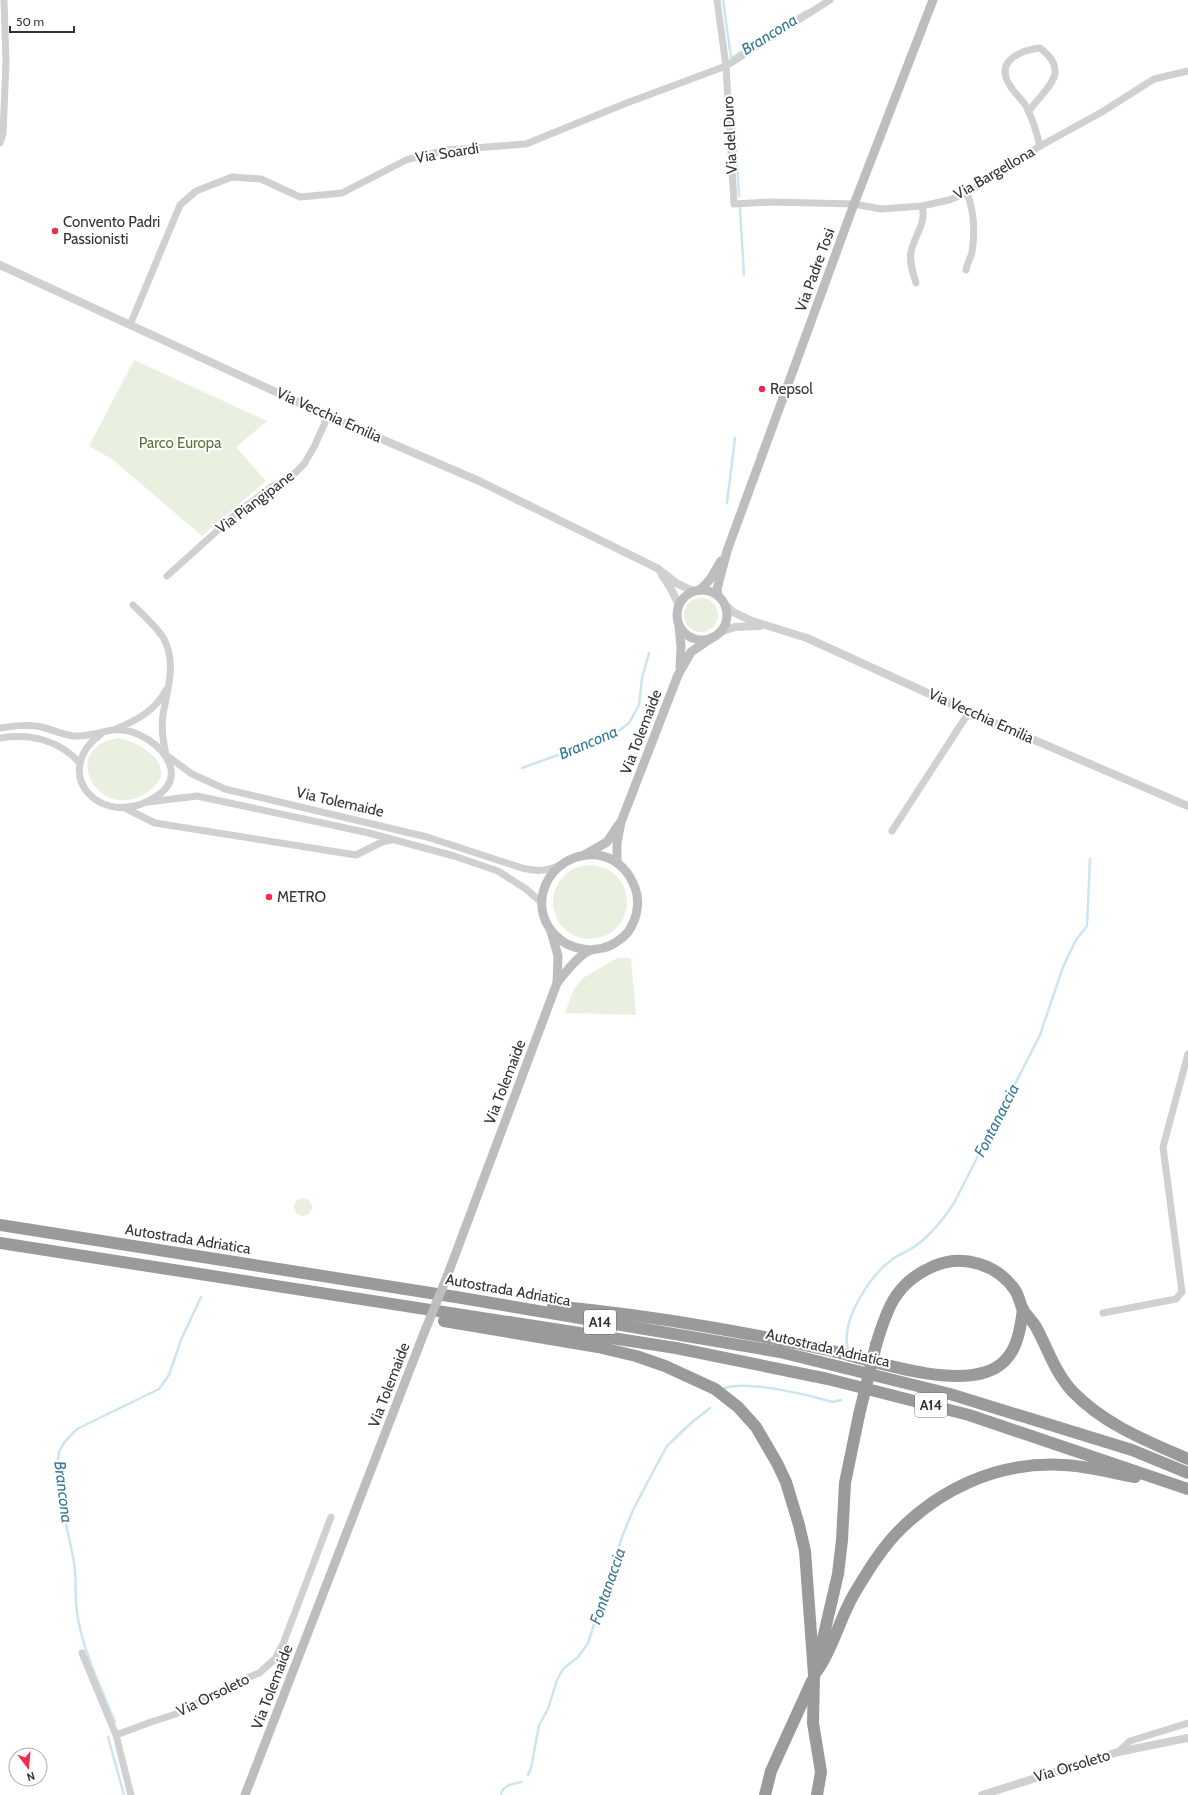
<svg xmlns="http://www.w3.org/2000/svg" width="1188" height="1795" font-family="Cabin,sans-serif">
<rect width="100%" height="100%" fill="#fff"/>
<g fill="#eaf0e0">
<polygon points="134,360 267,421 236,447 266,481 202,536 113,460 89,446"/>
<circle cx="701" cy="615" r="17"/>
<path d="M118,738C142,742 181,768 149,791C100,827 56,748 118,738Z"/>
<circle cx="590" cy="902" r="37"/>
<polygon points="617,958 631,958 636,1015 565,1013 574,989 583,978"/>
<circle cx="303" cy="1207" r="9"/>
</g>
<g fill="none" stroke-linecap="round" stroke-linejoin="round">
<g stroke="#cce5f0" stroke-width="2.5">
<polyline points="723,0 731,58 806,11"/>
<polyline points="733,100 739,196"/>
<polyline points="740,208 744,275"/>
<polyline points="727,503 735,438"/>
<polyline points="522,768 613,735 629,723 639,705 642,678 649,653"/>
<path d="M848,1349C840,1320 871,1274 894,1258C902,1253 911,1250 918,1244C933,1233 944,1218 954,1203L1040,1035L1063,967L1076,940L1087,926L1090,859"/>
<path d="M725,1388C747,1380 809,1395 833,1402L841,1400"/>
<path d="M115,1722C101,1688 85,1656 78,1619C74,1600 77,1581 74,1562C69,1532 53,1482 59,1453C61,1444 70,1436 77,1429L159,1389L169,1375L181,1340L201,1297"/>
<polyline points="108,1737 124,1795"/>
<polyline points="528,1775 531,1768 539,1725 548,1709 557,1680 563,1669 578,1657 588,1643 622,1537 633,1510 655,1468 667,1446 691,1423 710,1408"/>
<path d="M501,1795C502,1785 513,1784 521,1782"/>
</g>
<g stroke="#d0d0d0" stroke-width="7">
<polyline points="717,0 726,66 734,204 770,202 854,204 881,209 922,206 949,200 967,193 1040,146 1102,112 1154,79 1188,71"/>
<path d="M1029,111C1044,89 1073,73 1040,48C1022,50 995,60 1009,84C1013,92 1021,98 1026,106C1032,118 1037,133 1040,146"/>
<polyline points="0,143 3,134 6,62 4,0"/>
<path d="M966,270C967,263 971,258 972,252C975,233 974,211 967,193"/>
<path d="M916,283C913,273 909,262 911,252C914,236 927,223 922,206"/>
<polyline points="130,325 180,205 196,191 232,177 261,179 300,197 342,193 406,160 446,150 526,144 624,104 726,66 830,0"/>
<polyline points="167,576 238,512 270,488 294,474 304,464 314,447 328,416"/>
<path d="M133,605C143,615 157,627 164,639C177,664 167,690 163,715C161,729 163,742 166,755L192,774L225,789L427,837L522,868C535,871 545,872 558,866"/>
<path d="M0,728C14,726 28,724 42,727C53,730 63,735 74,736C89,737 99,732 113,730C135,727 166,746 171,769C173,781 166,790 157,796C102,833 48,773 101,734"/>
<path d="M116,729C137,720 155,711 166,690"/>
<path d="M0,738C30,733 59,740 80,763"/>
<polyline points="148,802 197,796 369,833 454,856 498,871 526,889 542,903"/>
<polyline points="125,808 155,823 356,855 382,842 391,840"/>
<polyline points="892,831 969,712"/>
<polyline points="1103,1313 1176,1299 1182,1292 1163,1147 1188,1054"/>
<polyline points="82,1653 116,1735 131,1795"/>
<polyline points="116,1735 151,1722 176,1714 237,1682 259,1673 275,1659 283,1644 331,1517"/>
<polyline points="1118,1752 1130,1741 1188,1723"/>
</g>
<g stroke="#d0d0d0" stroke-width="8">
<polyline points="0,265 328,416 479,481 657,568 676,583 693,591"/>
<polyline points="662,575 670,587 679,605"/>
<polyline points="725,605 733,612 752,621 807,638 969,712 1188,806"/>
<polyline points="720,632 735,627 760,626"/>
<polyline points="982,1795 1118,1752 1188,1738"/>
</g>
<g stroke="#bdbdbd" stroke-width="9">
<circle cx="702" cy="615" r="25"/>
<path d="M699,590C710,583 714,572 721,561"/>
<polyline points="718,595 717,589 727,551 854,204 933,0"/>
<polyline points="679,626 681,647 680,667"/>
<polyline points="586,854 607,842 619,824"/>
<polyline points="617,863 617,843 621,822 678,675 691,652 713,637"/>
<path d="M557,983C565,973 579,954 591,950C595,949 599,949 603,948C612,946 622,939 628,932C638,918 641,898 633,883C627,869 614,857 597,855C547,851 521,911 562,941C570,947 580,949 590,950"/>
<polyline points="448,1274 557,983 558,956 551,931"/>
<polyline points="245,1795 424,1333"/>
</g>
<g stroke="#9a9a9a" stroke-width="12">
<polyline points="0,1225 456,1297 780,1352 950,1394 1132,1450 1188,1473"/>
<polyline points="0,1243 676,1348 828,1379 969,1415 1188,1489"/>
<path d="M553,1306C605,1311 658,1318 709,1327C749,1334 789,1341 828,1350C871,1360 945,1386 986,1372C1015,1363 1020,1335 1023,1309"/>
<polyline points="444,1321 598,1347 636,1356 665,1366 715,1389 738,1407 756,1427 777,1463 786,1482 799,1525 805,1551 814,1675 813,1723 821,1772 817,1795"/>
<path d="M876,1345C887,1308 896,1282 934,1266C963,1254 997,1264 1015,1290C1019,1296 1020,1304 1023,1310C1027,1316 1032,1320 1036,1327C1048,1349 1055,1373 1073,1392C1105,1425 1147,1441 1188,1459"/>
<polyline points="818,1660 838,1574 842,1540 845,1483 859,1415"/>
<path d="M814,1675C832,1652 839,1620 854,1594C866,1574 878,1554 894,1536C938,1489 998,1461 1064,1465C1088,1466 1112,1473 1135,1477"/>
<polyline points="765,1795 771,1771 812,1681"/>
</g>
<polyline stroke="#bdbdbd" stroke-width="9" points="424,1333 448,1274"/>
<polyline stroke="#9a9a9a" stroke-width="12" points="859,1415 876,1345"/>
</g>
<g fill="#f42a4a" stroke="#fff" stroke-width="1.5">
<circle cx="55" cy="231" r="4"/>
<circle cx="762" cy="389" r="4"/>
<circle cx="269" cy="897" r="4"/>
</g>
<g text-anchor="middle" stroke-width="4" stroke-linejoin="round" paint-order="stroke">
<g fill="#fff" stroke="#707070" stroke-width="1">
<rect x="584" y="1310" width="32" height="24" rx="3"/>
<rect x="915" y="1393" width="32" height="24" rx="3"/>
</g>
<g font-size="14" font-weight="bold" fill="#333">
<text x="600" y="1327">A14</text>
<text x="931" y="1410">A14</text>
</g>
<g font-size="15" fill="#333" stroke="#fff">
<text transform="translate(730 135) rotate(-93)" y="5">Via del Duro</text>
<text transform="translate(447 153) rotate(-9)" y="5">Via Soardi</text>
<text transform="translate(994 173) rotate(-30)" y="5">Via Bargellona</text>
<text transform="translate(815 270) rotate(-70)" y="5">Via Padre Tosi</text>
<text transform="translate(329 415) rotate(24)" y="5">Via Vecchia Emilia</text>
<text transform="translate(255 502) rotate(-37)" y="5">Via Piangipane</text>
<text transform="translate(981 716) rotate(24)" y="5">Via Vecchia Emilia</text>
<text transform="translate(641 732) rotate(-69)" y="5">Via Tolemaide</text>
<text transform="translate(340 802) rotate(13)" y="5">Via Tolemaide</text>
<text transform="translate(505 1082) rotate(-69)" y="5">Via Tolemaide</text>
<text transform="translate(188 1239) rotate(9)" y="5">Autostrada Adriatica</text>
<text transform="translate(508 1290) rotate(10)" y="5">Autostrada Adriatica</text>
<text transform="translate(828 1348) rotate(13)" y="5">Autostrada Adriatica</text>
<text transform="translate(389 1385) rotate(-69)" y="5">Via Tolemaide</text>
<text transform="translate(272 1687) rotate(-69)" y="5">Via Tolemaide</text>
<text transform="translate(213 1695) rotate(-26)" y="5">Via Orsoleto</text>
<text transform="translate(1072 1766) rotate(-17)" y="5">Via Orsoleto</text>
</g>
<g font-size="15" fill="#333" stroke="#fff" text-anchor="start">
<text x="63" y="227">Convento Padri<tspan x="63" dy="17">Passionisti</tspan></text>
<text x="770" y="394">Repsol</text>
<text x="277" y="902">METRO</text>
</g>
<g font-size="15" fill="#5a743b" stroke="#fff">
<text x="180" y="448">Parco Europa</text>
</g>
<g font-size="16" font-style="italic" fill="#357a97" stroke="#fff">
<text transform="translate(769 34) rotate(-32)" y="6">Brancona</text>
<text transform="translate(588 742) rotate(-23)" y="6">Brancona</text>
<text transform="translate(996 1120) rotate(-63)" y="6">Fontanaccia</text>
<text transform="translate(64 1492) rotate(83)" y="6">Brancona</text>
<text transform="translate(607 1586) rotate(-71)" y="6">Fontanaccia</text>
</g>
</g>
<g transform="translate(28 1767) rotate(164)"><circle r="19" fill="#ffffff" stroke="#adadad"/>
<path d="M0-3L7 15L0 10L-7 15Z" fill="#f42a4a"/>
<text y="-6" font-size="11" font-weight="bold" text-anchor="middle" fill="#333333">N</text>
</g>
<path d="M10 26v6h64v-6" fill="none" stroke="#333333" stroke-width="2"/>
<text x="16" y="26" font-size="12" fill="#333333" stroke="#ffffff" stroke-width="3" paint-order="stroke">50 m</text>
</svg>
